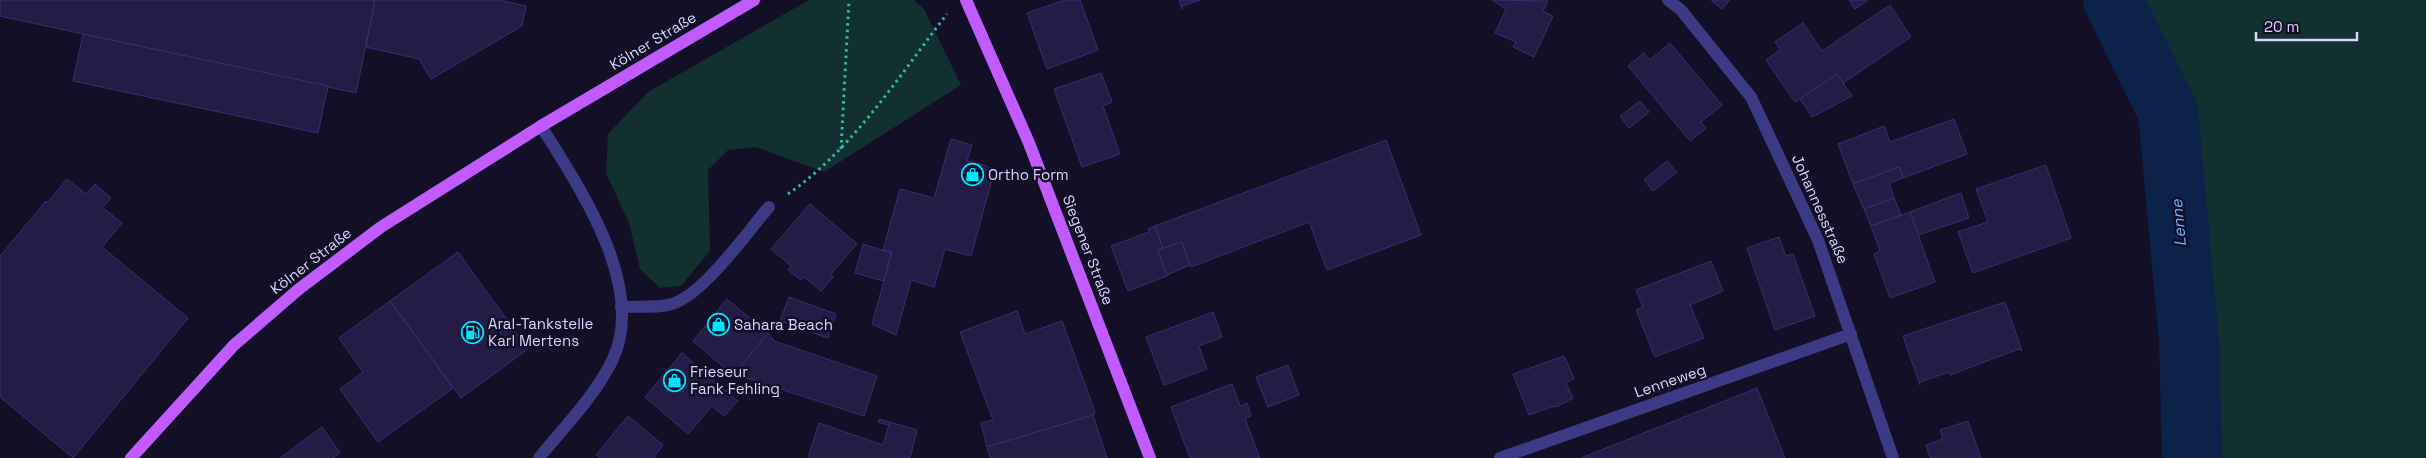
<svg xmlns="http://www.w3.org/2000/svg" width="2426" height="458" font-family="'Space Grotesk',sans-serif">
<rect width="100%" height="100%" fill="#130f26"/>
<g fill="#12302f">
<polygon points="809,0 914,0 924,9 961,85 824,172 756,147 728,150 708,170 710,251 681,286 660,288 640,269 629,223 606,173 608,134 648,92"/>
<polygon points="2110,0 2426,0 2426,458 2180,458 2176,139"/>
</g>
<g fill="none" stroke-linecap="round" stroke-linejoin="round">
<polyline stroke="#0c2248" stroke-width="60" points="2113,0 2168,112 2189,341 2192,458"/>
</g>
<g fill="#241b47" stroke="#3b2d73">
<polygon points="0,0 375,0 356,93 0,16"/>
<polygon points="375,0 499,0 526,6 522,26 431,79 419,59 366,47"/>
<polygon points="1065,0 1080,0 1098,50 1047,69 1027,13"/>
<polygon points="1179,0 1200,0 1182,6 1182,9"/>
<polygon points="1492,0 1548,1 1543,11 1553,16 1534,57 1513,47 1516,42 1495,33 1506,9"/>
<polygon points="1711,0 1730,0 1722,9"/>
<polygon points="1849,0 1868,0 1855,9"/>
<polygon points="1890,5 1911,37 1843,83 1837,74 1795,102 1766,60 1780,50 1775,42 1803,23 1822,51"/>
<polygon points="83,34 328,86 318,133 73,81"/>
<polygon points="1670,43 1722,105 1701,122 1706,128 1690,141 1628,66 1644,53 1650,60"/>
<polygon points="1101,73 1112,102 1103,106 1120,154 1082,167 1054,89"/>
<polygon points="1837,74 1852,96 1812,117 1800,99"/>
<polygon points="1640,101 1649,112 1629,128 1620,116"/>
<polygon points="1954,119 1967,154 1903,178 1899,167 1853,184 1838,144 1884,126 1890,142"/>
<polygon points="951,139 972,145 967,161 987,166 993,176 971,256 945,249 934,287 911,280 896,335 872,324 892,252 883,250 900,189 934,198"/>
<polygon points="1386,140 1421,235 1327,270 1309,222 1191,267 1182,242 1163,249 1155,226"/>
<polygon points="1667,161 1677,172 1653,191 1644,180"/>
<polygon points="2046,165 2071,238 1973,273 1958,232 1988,222 1976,189"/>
<polygon points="1899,167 1903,178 1889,183 1894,198 1864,209 1853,184"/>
<polygon points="67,179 86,194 95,184 111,198 103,208 122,223 102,247 188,318 73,458 0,397 0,256 46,201 47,203"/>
<polygon points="1961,193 1969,218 1918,235 1910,212"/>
<polygon points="1894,198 1901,215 1871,226 1864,209"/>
<polygon points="810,204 857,244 831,274 833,277 821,291 804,277 801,280 788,270 791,266 771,249"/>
<polygon points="1910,212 1935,282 1890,298 1874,254 1880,251 1871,226"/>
<polygon points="1155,226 1163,249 1158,250 1167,276 1128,291 1111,246 1149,232 1148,229"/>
<polygon points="1779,237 1786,256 1793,254 1815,316 1775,330 1747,248"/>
<polygon points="1182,242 1190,265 1167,275 1158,250"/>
<polygon points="863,244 891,253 884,281 855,273"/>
<polygon points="458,252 528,349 461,398 390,301"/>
<polygon points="1711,261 1723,291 1690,305 1704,338 1655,357 1636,310 1643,307 1636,290"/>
<polygon points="789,297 836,314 828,338 780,321"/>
<polygon points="727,299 768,333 733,375 693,341"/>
<polygon points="390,301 453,388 378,442 340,389 363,372 339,338"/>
<polygon points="2005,302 2022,351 2019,349 1950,375 1949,372 1920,382 1920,385 1903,336"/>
<polygon points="1017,311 1025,334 1062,321 1095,412 1094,415 987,447 981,423 993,420 960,332"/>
<polygon points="1213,312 1222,337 1199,346 1207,369 1164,385 1146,337"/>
<polygon points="768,333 774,341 877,376 864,416 734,374"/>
<polygon points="682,353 738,401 724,416 712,406 688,434 645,397"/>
<polygon points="1564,356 1574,378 1566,383 1573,398 1556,407 1554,406 1529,415 1513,374"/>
<polygon points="1288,365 1299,395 1268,407 1256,377"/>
<polygon points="1232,384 1240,406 1247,403 1251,416 1245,419 1260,458 1190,458 1171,407"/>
<polygon points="1757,388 1785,458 1581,458"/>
<polygon points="1093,415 1107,458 990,458 987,447"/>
<polygon points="628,416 663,445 654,457 656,458 600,458 596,455"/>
<polygon points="879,419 917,430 910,458 808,458 819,423 883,445 889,425 878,422"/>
<polygon points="1968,421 1981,458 1930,458 1926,445 1943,439 1940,430"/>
<polygon points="322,427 340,453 333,458 280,458"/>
</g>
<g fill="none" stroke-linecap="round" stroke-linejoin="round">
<g stroke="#2fb8b0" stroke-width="3" stroke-dasharray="2.5 4" stroke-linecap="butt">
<polyline points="841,149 849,0"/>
<path d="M788,194C854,148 898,77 947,14"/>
</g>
<g stroke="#3d3a85" stroke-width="12">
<polyline points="1668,0 1681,10 1751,97 1818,240 1893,458"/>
<path d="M621,307C636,306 653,308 668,305C701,299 746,233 769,207"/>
<path d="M539,458C564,427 594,397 612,361C648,287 579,187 541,126"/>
<polyline points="1500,458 1851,334"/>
</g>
<g stroke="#c25bff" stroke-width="12">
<polyline points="966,0 1029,143 1150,458"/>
<polyline points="131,458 234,345 299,289 381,227 541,126 754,0"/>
</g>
</g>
<defs>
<symbol id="shop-ring" viewBox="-11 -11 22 22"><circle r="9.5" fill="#130f26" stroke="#00e5ff" stroke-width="1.5"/><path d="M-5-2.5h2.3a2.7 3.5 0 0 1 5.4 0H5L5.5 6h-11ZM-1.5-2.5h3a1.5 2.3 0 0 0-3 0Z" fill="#00e5ff"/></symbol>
<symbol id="fuel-ring" viewBox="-11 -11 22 22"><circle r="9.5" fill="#130f26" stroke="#00e5ff" stroke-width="1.5"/><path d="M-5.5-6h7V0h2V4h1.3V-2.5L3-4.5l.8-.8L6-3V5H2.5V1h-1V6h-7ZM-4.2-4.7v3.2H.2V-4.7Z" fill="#00e5ff"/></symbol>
</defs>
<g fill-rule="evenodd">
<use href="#shop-ring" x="960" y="162" width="25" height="25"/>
<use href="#shop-ring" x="706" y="312" width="25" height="25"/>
<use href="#fuel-ring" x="460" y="320" width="25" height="25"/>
<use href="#shop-ring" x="662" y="368" width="25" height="25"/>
</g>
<g text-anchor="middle" stroke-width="5" stroke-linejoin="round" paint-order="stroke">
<g font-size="15" fill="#d9d4ff" stroke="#130f26">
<text transform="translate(653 41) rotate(-31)" y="5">Kölner Straße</text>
<text transform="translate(1820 209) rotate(66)" y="5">Johannesstraße</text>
<text transform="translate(1088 250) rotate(69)" y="5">Siegener Straße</text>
<text transform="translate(311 261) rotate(-38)" y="5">Kölner Straße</text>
<text transform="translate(1670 381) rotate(-19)" y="5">Lenneweg</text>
</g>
<g font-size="15" fill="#d9d4ff" stroke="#130f26" text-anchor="start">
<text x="988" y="180">Ortho Form</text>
<text x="488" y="329">Aral-Tankstelle<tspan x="488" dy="17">Karl Mertens</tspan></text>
<text x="734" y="330">Sahara Beach</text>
<text x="690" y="377">Frieseur<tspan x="690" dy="17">Fank Fehling</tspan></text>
</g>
<g font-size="16" font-style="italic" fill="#62b6ff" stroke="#130f26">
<text transform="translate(2178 223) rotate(-95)" y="6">Lenne</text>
</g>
</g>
<path d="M2256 32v8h101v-8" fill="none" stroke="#d9d4ff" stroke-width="2.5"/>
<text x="2264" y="32" font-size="15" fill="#d9d4ff" stroke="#130f26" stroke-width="4" paint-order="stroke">20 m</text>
</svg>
